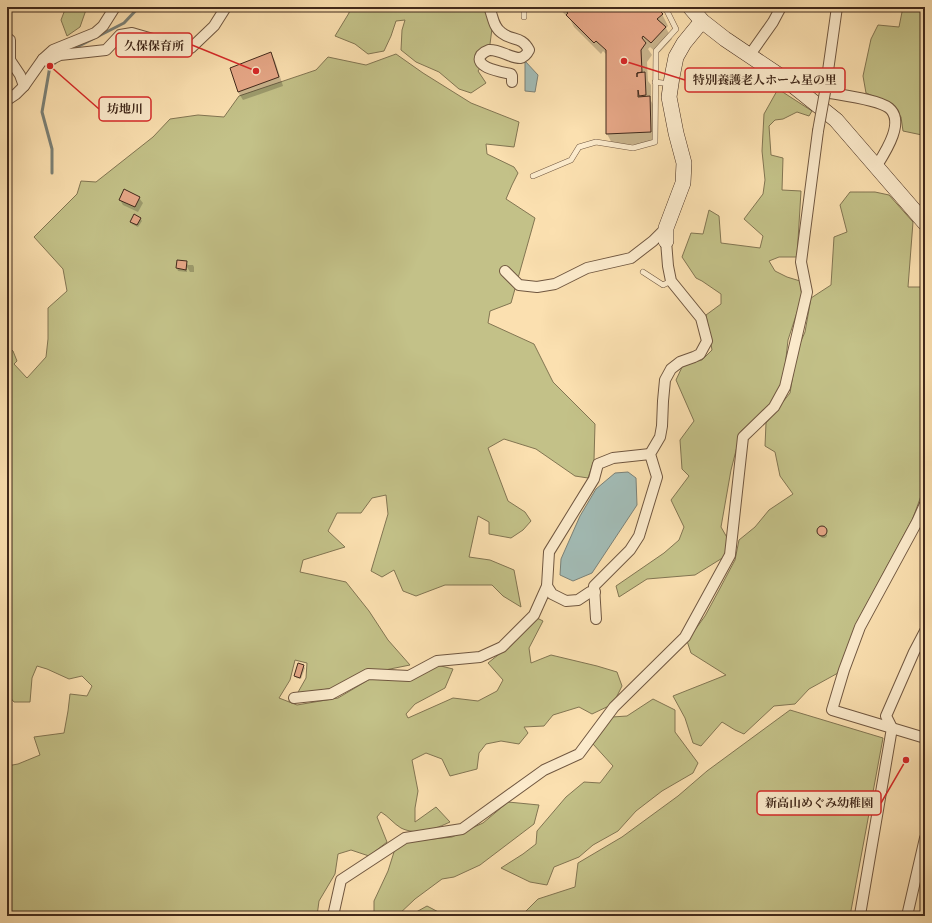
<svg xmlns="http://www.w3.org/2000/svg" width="932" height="923" font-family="Vollkorn,'Noto Serif JP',serif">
<rect width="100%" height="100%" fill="#fbe0b0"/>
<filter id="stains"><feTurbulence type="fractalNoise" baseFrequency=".005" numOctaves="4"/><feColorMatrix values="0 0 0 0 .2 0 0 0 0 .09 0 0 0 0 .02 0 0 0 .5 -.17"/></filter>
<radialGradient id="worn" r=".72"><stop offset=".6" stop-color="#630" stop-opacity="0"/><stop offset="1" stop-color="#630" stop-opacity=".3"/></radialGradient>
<g fill="#c3c188" stroke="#827552">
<polygon points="66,7 87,7 80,27 67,36 61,20"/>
<polygon points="350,7 490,7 493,21 490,44 485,61 478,71 486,83 471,93 459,89 439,72 416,62 401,50 402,30 405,20 396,21 391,36 384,51 368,54 355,44 335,36 349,13"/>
<polygon points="903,7 925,7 925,52 922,68 925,71 925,127 922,135 903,131 901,117 892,104 866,93 863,76 871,39 878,25 899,27"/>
<path d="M396,54L423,73L471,103L519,122L514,147L486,144L487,154L514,167L518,173L512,185L506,199L535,218L511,303L490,311L488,323L534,344L553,382L595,424L594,460L588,478L575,476L536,449L504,439L488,448L508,501L525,512L531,521L523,530L511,538L489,534V522L478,516L469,557L490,560L514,570L521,607L503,596L492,585H445L416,596L403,591L394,570L382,577L371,571L388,514L386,495L372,498L361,513H337L328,531L345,547L303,560L300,572L346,582L369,611L388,640L410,665L385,670L334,688L297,694L306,678L307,663L295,660L290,680L279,698L297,705L338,698L370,679L410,680L437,665L453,669L445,688L415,704L406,714L408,718L453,698L478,701L497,691L503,680L488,663L503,651L535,617L543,621L529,648L531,663L551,655L597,666L617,672L622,686L613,704L592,714L579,707L553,715L544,726L524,727L528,733L519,744L501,741L486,744L479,753L477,769L450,776L442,759L426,753L412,760L418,791L415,808V822L436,807L450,822C435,829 417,836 401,828C394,824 388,816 381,812L377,817L387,842L369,856L351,850L338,854L335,874L319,901L317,916H7V766L18,764L40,755L34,737L64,733L68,711L70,694L87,696L92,686L82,676L69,679L47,669L37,666L32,678L30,702H14L7,694V346L13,351L17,361L14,364L27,378L46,357L48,339V308L67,291L63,269L34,237L77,194L81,181L96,182L153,137L170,119L198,115L224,117L239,96L316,70L328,57L366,65Z"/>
<polygon points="778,89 812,111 809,116 797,112 783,119 775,120 769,126 771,155 783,158 782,190 801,191 797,257 779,257 769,261 775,271 787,277 800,281 802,297 788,340 785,367 780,390 770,407 741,431 731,470 721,527 729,541 724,557 695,575 647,579 619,597 616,586 664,553 679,540 684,527 671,500 689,476 682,469 680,440 694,421 676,380 683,365 702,360 712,350 706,315 721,304 721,294 702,281 696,278 682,257 691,233 703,234 709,210 719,216 721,243 760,248 763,236 744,219 763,194 765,180 762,151 764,114"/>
<polygon points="850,192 875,192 889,195 913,222 908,287 925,287 925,485 913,518 858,620 838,673 809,689 795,704 774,706 744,734 735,730 722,722 701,746 693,743 685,718 673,696 726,675 691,653 687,641 705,616 718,592 735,560 739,540 755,527 769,510 793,494 780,476 775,452 765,446 766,423 790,393 797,350 805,332 811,298 831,285 834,237 847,232 840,205"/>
<polygon points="653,699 675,710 675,732 698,763 693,773 662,791 636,811 618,831 593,845 579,857 554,867 547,885 530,882 501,868 523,854 536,844 537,831 566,797 584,782 600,783 613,766 593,744 612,717 627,716"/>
<polygon points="790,710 883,738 850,916 521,916 538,899 575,887 578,863 622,837 678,796 707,771"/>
<polygon points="508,802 539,805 534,824 480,865 454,877 442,879 415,899 397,916 374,916 374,901 388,871 394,852 404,842 452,837 483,823"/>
<polygon points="427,906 446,916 409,916"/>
</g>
<g fill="#a2bbb5" stroke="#7b8177">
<polygon points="525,61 538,75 535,92 525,91"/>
<polygon points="628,472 636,478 637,505 592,573 573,581 560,575 561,559 580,516 596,489 615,473"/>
</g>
<g fill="#0003">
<polygon points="557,7 655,7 662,14 668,26 666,28 672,39 658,54 650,47 648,49 652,55 647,62 648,81 651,85 651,101 656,109 657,144 613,145 607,134 607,55 603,51 601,54 574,27 570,19"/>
<polygon points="271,53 275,61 283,86 243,100 238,92 231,68"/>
<polygon points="139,198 143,203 138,212 123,205 120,200"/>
<polygon points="140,218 142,221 138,227 132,224 131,222"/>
<polygon points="178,261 186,262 188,265 193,265 194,267 194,272 190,272 187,267 187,272 178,271 177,268"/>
<polygon points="820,528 823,528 827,533 827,536 825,538 822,538 818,533 818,530"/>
<polygon points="303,666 305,668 301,679 296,678 295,676"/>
</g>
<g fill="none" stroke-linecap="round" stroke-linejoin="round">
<g stroke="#7b8177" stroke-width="3">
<polyline points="73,51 79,46 124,23 139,7"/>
<polyline points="52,173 52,149 42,112 50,66 55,63"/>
</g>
</g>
<g fill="#e6a787" stroke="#41291b">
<polygon points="561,7 656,7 663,14 657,19 666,27 651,43 643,36 642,38 646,43 641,50 642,72 637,73 637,77 637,73 645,72 646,95 639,96 638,90 638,97 650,96 651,132 606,134 606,50 596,41 594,43 566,15 568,13"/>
<polygon points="271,52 279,77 238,92 230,68"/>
<polygon points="124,189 140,197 135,207 119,200"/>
<polygon points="134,214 141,218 137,225 130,222"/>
<polygon points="177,260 187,261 186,270 176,268"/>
<circle cx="822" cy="531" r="5"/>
<polygon points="298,663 304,665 300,678 294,676"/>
</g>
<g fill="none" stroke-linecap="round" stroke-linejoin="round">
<defs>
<g id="lane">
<polyline points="524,17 524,7"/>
<polyline points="655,82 670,84"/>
<polyline points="533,176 571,160 579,147 596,142 633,148 655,142 656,51 676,29 665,7"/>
<polyline points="643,272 663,285 671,281"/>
</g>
<g id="street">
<path d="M489,7C493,16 493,27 502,33C512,41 522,36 529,50C527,54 525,57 520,58C510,58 499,49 489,50C486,51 483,53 481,55C473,68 503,72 511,74L512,76V82"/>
<path d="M837,7L825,92C840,95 878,99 889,108C906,122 884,154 876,167"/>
<polyline points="7,38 10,40 10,60 20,75 24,86"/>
<polyline points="749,56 773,22 781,7"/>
<polyline points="43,59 48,61 60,55 106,50 120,35 132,33 170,44 191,48 214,26 226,7"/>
<polyline points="7,100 16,94 24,86 43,59 53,50 95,33 103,26 115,7"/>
<polyline points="505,271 519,285 537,287 555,284 587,268 631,258 653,241 666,228"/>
<polyline points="925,504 917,522 860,627 844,670 832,710 925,738"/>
<polyline points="595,592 590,592 578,600 566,601 552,594 547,586 549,552 594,479 598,464 613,458 650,454"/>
<polyline points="596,619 594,586 630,550 639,536 657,477 650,454 660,437 662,426 663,401 665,380 671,369 680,362 694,357 700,354 707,341 701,318 671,281 668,266 666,241"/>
<polyline points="294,698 331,694 368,674 409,676 437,661 480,657 502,647 534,615 547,586"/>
<polyline points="333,916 341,880 405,838 462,829 544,770 579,754 614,707 685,637 730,555 743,437 774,407 785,387 807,292 801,262 818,131"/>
<polyline points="863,916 860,915 892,728 886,716 914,652 925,631"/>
<polyline points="907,916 925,838"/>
</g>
<g id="secondary">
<polyline points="690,7 702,21 725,39 786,80 836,120 925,223"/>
<polyline points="666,241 666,228 683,183 684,163 676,133 669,97 672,77 676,57 684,43 702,21"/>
</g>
</defs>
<use href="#lane" stroke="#705740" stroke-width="6"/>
<use href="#street" stroke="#705740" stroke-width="12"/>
<use href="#secondary" stroke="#41291b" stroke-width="16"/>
<use href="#lane" stroke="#fcebcc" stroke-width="5"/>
<use href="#street" stroke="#fcebcc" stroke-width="10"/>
<use href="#secondary" stroke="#fcebcc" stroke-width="15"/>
<defs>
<polyline id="street-bridge" points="818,131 825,92"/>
</defs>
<use href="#street-bridge" stroke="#705740" stroke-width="12" stroke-linecap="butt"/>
<use href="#street-bridge" stroke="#fcebcc" stroke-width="10"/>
</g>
<path fill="none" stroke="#d62828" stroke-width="1.5" d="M256 71L192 45M624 61L685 80M50 66L99 109M906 760L881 803"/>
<g fill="#d62828" stroke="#fcebcc" stroke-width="1.5">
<circle cx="256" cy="71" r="4"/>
<circle cx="624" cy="61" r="4"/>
<circle cx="50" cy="66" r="4"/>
<circle cx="906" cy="760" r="4"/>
</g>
<g fill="#fcebcc" stroke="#d62828" stroke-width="1.5">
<rect x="116" y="33" width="76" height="24" rx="4"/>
<rect x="685" y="68" width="160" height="24" rx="4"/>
<rect x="99" y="97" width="52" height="24" rx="4"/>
<rect x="757" y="791" width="124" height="24" rx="4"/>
</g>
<g font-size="12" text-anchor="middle" font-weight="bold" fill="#41291b">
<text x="154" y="50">久保保育所</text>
<text x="765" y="84">特別養護老人ホーム星の里</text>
<text x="125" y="113">坊地川</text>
<text x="819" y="807">新高山めぐみ幼稚園</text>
</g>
<rect width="932" height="923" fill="none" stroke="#fbe0b0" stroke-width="24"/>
<rect x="8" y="8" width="916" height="907" fill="none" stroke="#41291b" stroke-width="2"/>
<rect x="12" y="12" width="908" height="899" fill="none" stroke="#41291b"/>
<rect width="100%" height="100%" filter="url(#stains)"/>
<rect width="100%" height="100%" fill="url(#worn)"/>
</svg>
